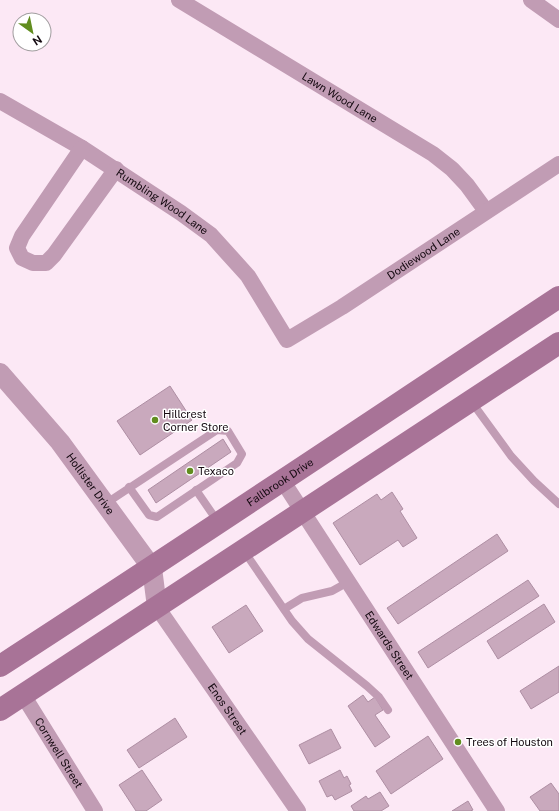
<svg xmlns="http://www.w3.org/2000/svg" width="559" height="811" font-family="'Public Sans',sans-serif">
<rect width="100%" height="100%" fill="#fce8f5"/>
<g fill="#c9a9bd" stroke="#ae8ea3">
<polygon points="170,386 192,420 140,455 117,421"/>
<polygon points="223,439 231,452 156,503 148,490"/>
<polygon points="392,492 403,509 400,511 417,538 403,547 398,540 360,565 333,523 377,494 381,500"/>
<polygon points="497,534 508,551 398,624 387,608"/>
<polygon points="528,580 539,596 428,668 418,652"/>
<polygon points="544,604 555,622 498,659 487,641"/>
<polygon points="246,605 263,631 229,653 212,627"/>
<polygon points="559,666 559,692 531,709 520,691"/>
<polygon points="363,695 368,702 375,697 383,710 375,715 390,737 375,747 348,706"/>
<polygon points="175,718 187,737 139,768 127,750"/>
<polygon points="331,729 341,748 309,764 299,745"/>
<polygon points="428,736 443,759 391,794 376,771"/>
<polygon points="142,770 162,800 146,811 136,811 119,785"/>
<polygon points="340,770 344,778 347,776 351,784 349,785 352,791 335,800 332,795 327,797 319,781"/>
<polygon points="551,783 559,794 559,811 540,811 530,797"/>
<polygon points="380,792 389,806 381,811 354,811 351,806 366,796 368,799"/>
<polygon points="468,801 473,810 470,811 452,811"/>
</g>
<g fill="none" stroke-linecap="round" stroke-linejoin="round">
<g stroke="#c19cb4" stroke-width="8">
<polyline points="471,401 511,456 534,481 559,504"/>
<polyline points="196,490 218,522"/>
<polyline points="105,504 217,430 228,431 242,454 237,463 157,517 149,515 129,487"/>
<polyline points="244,551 292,621 308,639 367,686 379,697 388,710"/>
<polyline points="284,609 302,598 332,591 341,586 347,579"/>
</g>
<g stroke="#c19cb4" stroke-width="16">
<path id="s1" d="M179,0L433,154L452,169L467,185L486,211"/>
<polyline points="531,0 559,20"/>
<path id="s2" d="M0,101L82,148L181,213L211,235L248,276L287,340L342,307L559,164"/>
<polyline points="82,148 22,236 17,248 22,258 33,263 46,263 54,255 116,169"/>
<path id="s3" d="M282,480L497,811"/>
<path id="s4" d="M157,607L298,811"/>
<path id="s5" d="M23,695L95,811"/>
</g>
<path stroke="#c19cb4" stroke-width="20" id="s6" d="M0,373L60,442L152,568L157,607"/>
<g stroke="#a87397" stroke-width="22">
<path id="s7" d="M0,666C187,545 373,420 559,297"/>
<polyline points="0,710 559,343"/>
</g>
</g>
<g fill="#618d1f" stroke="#fff" stroke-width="1.5">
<circle cx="155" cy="420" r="4"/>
<circle cx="190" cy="471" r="4"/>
<circle cx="458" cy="742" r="4"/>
</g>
<g text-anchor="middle" stroke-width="3" stroke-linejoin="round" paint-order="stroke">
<g font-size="11" fill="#140910" stroke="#fff">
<text dy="4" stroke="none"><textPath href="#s1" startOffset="188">Lawn Wood Lane</textPath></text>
<text dy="4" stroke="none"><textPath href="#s2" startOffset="191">Rumbling Wood Lane</textPath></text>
<text dy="4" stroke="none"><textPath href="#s2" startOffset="542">Dodiewood Lane</textPath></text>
<text dy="4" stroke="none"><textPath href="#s7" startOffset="335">Fallbrook Drive</textPath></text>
<text dy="4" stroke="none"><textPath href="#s6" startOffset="143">Hollister Drive</textPath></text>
<text dy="4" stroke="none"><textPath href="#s3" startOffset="197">Edwards Street</textPath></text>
<text dy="4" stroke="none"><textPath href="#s4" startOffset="124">Enos Street</textPath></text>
<text dy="4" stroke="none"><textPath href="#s5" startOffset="68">Cornwell Street</textPath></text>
</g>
<g font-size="11" fill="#140910" stroke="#fff" text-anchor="start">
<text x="163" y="418">Hillcrest<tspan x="163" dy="13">Corner Store</tspan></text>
<text x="198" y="475">Texaco</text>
<text x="466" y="746">Trees of Houston</text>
</g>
</g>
<g transform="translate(32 32) rotate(147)"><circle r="19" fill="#ffffff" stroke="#a19d9f"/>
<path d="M0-3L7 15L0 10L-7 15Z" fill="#618d1f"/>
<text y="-6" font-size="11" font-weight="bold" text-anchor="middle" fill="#140910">N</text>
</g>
</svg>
